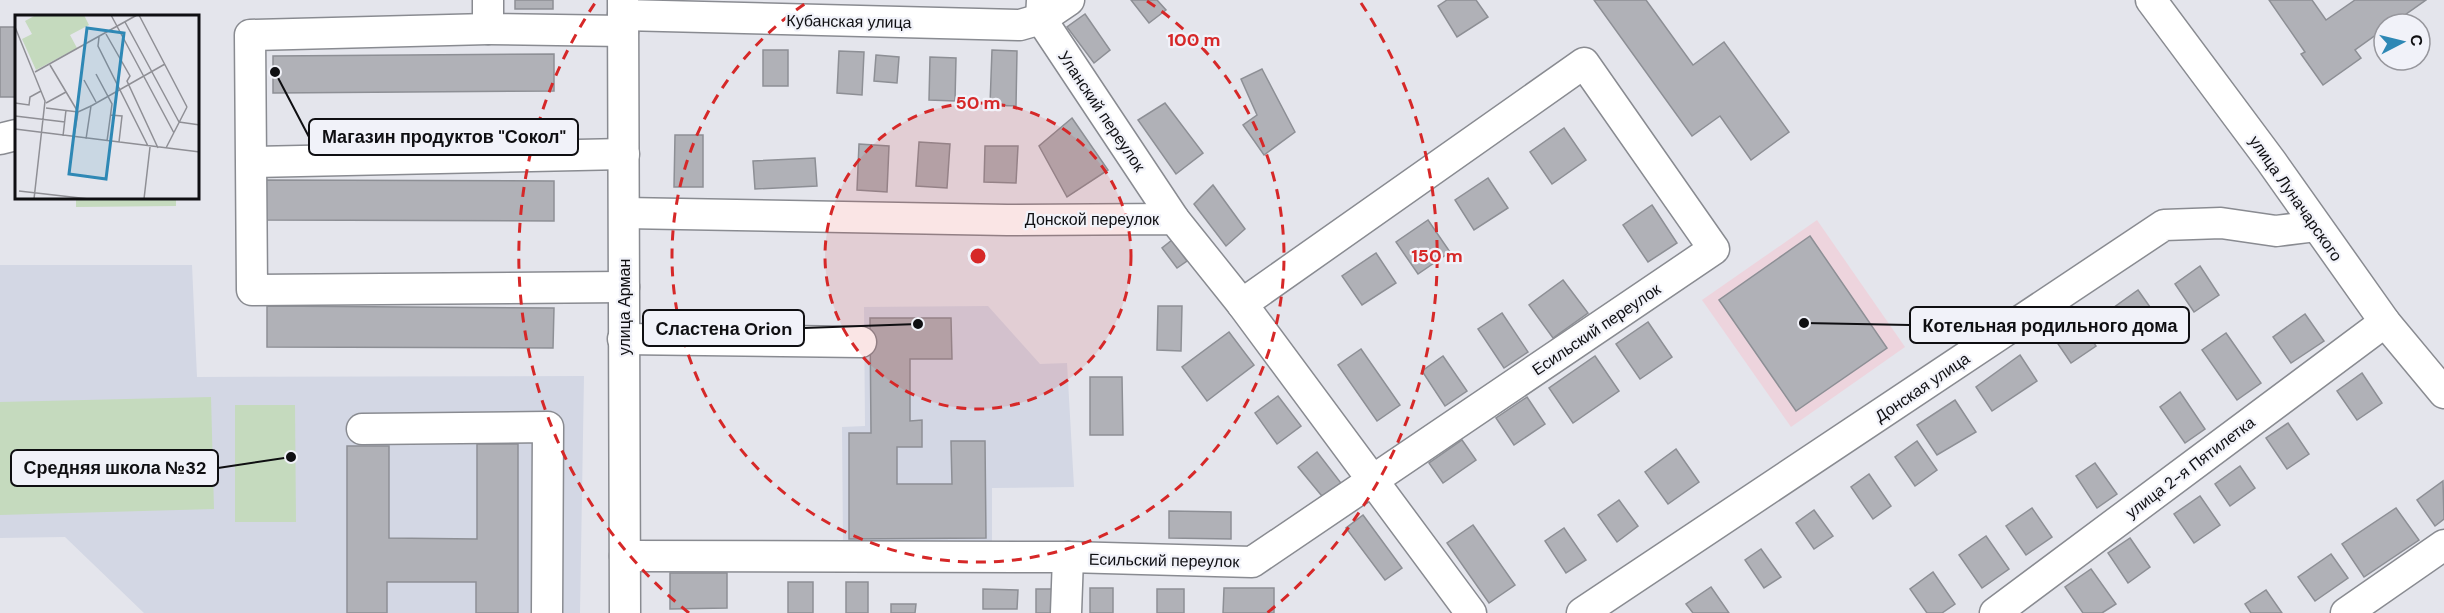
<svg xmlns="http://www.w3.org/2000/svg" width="2444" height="613" font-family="'DM Sans',sans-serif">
<rect width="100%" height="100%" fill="#e4e5ec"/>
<g fill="#d3d7e4">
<polygon points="0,265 192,265 197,377 584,376 580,613 144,613 65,537 0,538"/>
<polygon points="988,306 1040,364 1067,363 1074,487 992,488 992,544 843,545 842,427 865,426 864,307"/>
</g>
<polygon fill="#edd4dd" points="1817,220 1905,347 1791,427 1702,300"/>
<g fill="#c5dabe">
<polygon points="76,198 176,198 176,206 76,207"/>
<polygon points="211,397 214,509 0,515 0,402"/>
<polygon points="235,405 295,405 296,522 235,522"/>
</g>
<g fill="#b0b1b7" stroke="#8d8f95" stroke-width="1.5">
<rect x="515" y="0" width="38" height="9"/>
<polygon points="1131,0 1157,0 1166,10 1149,23"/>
<polygon points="1447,0 1476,0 1488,17 1457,37 1438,6"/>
<polygon points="1594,0 1646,0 1693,65 1724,42 1789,132 1751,160 1720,116 1692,136"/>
<polygon points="2269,0 2312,0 2326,20 2355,0 2426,0 2392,24 2384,24 2384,29 2355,50 2361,58 2323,85 2301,54 2305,52"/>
<polygon points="1085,14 1110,50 1094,63 1067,27"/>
<rect x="0" y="27" width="16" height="70"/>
<rect x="763" y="50" width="25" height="36"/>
<polygon points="992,50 1017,51 1016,106 990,105"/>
<polygon points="839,51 864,52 862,95 837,93"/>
<polygon points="554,54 554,91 273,93 273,56"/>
<polygon points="876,55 899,57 897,83 874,81"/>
<polygon points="930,57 956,58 955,101 929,100"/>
<polygon points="1262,69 1295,132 1264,155 1243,125 1257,115 1241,79"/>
<polygon points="1165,103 1203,153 1176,174 1138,120"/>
<polygon points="1072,118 1108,170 1067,197 1039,146"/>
<polygon points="1564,128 1586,160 1552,184 1530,152"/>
<polygon points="675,135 703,135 703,187 674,187"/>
<polygon points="919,142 950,144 947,188 916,186"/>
<polygon points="859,144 889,146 887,192 857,190"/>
<polygon points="985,146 1018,146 1016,183 984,182"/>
<polygon points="815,158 817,186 755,189 753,161"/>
<polygon points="1488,178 1508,208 1474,230 1455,200"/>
<polygon points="266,180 554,181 554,221 266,220"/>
<polygon points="1213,185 1245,229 1226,246 1194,204"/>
<polygon points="1652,205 1677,243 1648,262 1623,225"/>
<polygon points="1428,220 1450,252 1418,274 1396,242"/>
<polygon points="1810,236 1887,348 1796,411 1719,300"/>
<polygon points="1172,240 1187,261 1177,268 1162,248"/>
<polygon points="1376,253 1396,283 1362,305 1342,276"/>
<polygon points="2200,266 2219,295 2194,312 2175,284"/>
<polygon points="1563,280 1588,313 1553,338 1529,305"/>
<polygon points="2138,290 2162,324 2137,342 2113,308"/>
<polygon points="267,306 554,308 553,348 267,347"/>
<polygon points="1158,306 1182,306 1181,351 1157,350"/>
<polygon points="1502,313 1528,352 1504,368 1478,329"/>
<polygon points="2305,314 2324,341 2291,363 2273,337"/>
<polygon points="870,318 951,318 952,359 910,359 910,421 922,420 922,447 897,447 897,484 952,484 951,441 985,441 986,538 849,539 849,433 871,433"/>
<polygon points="1648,322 1672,357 1640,379 1616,344"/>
<polygon points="2081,324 2096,346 2071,363 2056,341"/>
<polygon points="1229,332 1254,365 1207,401 1182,367"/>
<polygon points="2226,333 2261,383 2237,400 2202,350"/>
<polygon points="1361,349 1400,405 1377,421 1338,365"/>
<polygon points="2020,355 2037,381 1992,411 1976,387"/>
<polygon points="1443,356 1467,391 1445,406 1422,371"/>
<polygon points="1595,356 1619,391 1573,423 1549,388"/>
<polygon points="2362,373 2382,403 2357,420 2337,391"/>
<polygon points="1090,377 1122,377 1123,435 1090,435"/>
<polygon points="2180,392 2205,429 2185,443 2160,407"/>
<polygon points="1278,396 1301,426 1277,444 1255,413"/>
<polygon points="1527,397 1545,424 1514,445 1496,418"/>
<polygon points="1955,400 1976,432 1937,455 1917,425"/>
<polygon points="2288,423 2309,454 2287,469 2266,438"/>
<polygon points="1462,440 1476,460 1443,483 1429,463"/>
<polygon points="1917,441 1937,470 1915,486 1895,457"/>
<polygon points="477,444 518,444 518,613 476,613 476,582 387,582 387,613 347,613 347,446 389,446 389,538 477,539"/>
<polygon points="1676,449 1699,482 1668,504 1645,472"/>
<polygon points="1317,452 1344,487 1326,501 1298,467"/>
<polygon points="2095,463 2117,494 2097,508 2076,476"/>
<polygon points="2240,466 2255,488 2230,506 2215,484"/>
<polygon points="1869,474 1891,506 1873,519 1851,487"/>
<polygon points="2443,481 2444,519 2435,526 2417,500"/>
<polygon points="2200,496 2220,525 2194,543 2174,514"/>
<polygon points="1619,500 1638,526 1617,542 1598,515"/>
<polygon points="2032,508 2052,537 2026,555 2006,526"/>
<polygon points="2396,508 2419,540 2364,577 2342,544"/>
<polygon points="1814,510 1833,536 1814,549 1796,523"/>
<polygon points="1169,511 1231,512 1231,539 1169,538"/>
<polygon points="1363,515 1402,568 1385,580 1346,528"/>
<polygon points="1473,525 1515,585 1489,603 1447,543"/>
<polygon points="1564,528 1586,560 1566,573 1545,541"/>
<polygon points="1986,536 2009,569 1982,588 1959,555"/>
<polygon points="2130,538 2150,567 2128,583 2108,553"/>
<polygon points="1761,549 1781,577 1764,588 1745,560"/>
<polygon points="2331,554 2348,578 2315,601 2298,577"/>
<polygon points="2091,569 2116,604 2102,613 2083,613 2065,587"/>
<polygon points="1933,572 1955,604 1942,613 1927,613 1910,589"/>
<polygon points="670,573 727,573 727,608 670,609"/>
<rect x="788" y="582" width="25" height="31"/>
<rect x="846" y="582" width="22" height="31"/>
<polygon points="1711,587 1729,613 1693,613 1686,604"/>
<rect x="1090" y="588" width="23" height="25"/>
<polygon points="1224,588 1274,588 1274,613 1223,613"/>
<polygon points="983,589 1018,590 1017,609 983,609"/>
<rect x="1036" y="589" width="18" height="24"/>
<rect x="1157" y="589" width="27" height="24"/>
<polygon points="2266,590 2282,613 2251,613 2245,604"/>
<polygon points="891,604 916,604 915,613 891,613"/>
</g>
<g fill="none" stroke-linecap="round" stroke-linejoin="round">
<defs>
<g id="minor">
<polyline points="488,0 488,29 623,31"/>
<polyline points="623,0 625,613"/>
<polyline points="1042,0 1041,19 1174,219"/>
<polyline points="2151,0 2271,161 2385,322 2444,393"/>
<polyline points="623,15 1020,25 1041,19 1069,0"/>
<polyline points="488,29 250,35 252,290 624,287"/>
<polyline points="0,139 16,135"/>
<polyline points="252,162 624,154"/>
<polyline points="625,213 1007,220 1174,219 1242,304 1471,613"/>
<polyline points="623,339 861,342"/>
<polyline points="362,429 548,427 547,613"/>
<polyline points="625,556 1068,557 1252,562 1714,249 1584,63 1242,304"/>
<polyline points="1066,613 1068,557"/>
<polyline points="1582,613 2164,225 2221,223 2276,231 2316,226"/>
<polyline points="1995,613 2385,322"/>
<polyline points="2346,613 2444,545"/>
</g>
</defs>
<use href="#minor" stroke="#898b91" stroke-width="33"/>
<use href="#minor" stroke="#fff" stroke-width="30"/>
</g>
<circle cx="978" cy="256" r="153" fill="#d62828" fill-opacity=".12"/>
<g fill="none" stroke="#d62828" stroke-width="3" stroke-dasharray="10 8">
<circle cx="978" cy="256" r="153"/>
<path d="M1147 1A306 306 0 1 1 809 1"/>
<path d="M689 613A459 459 0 0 1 595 3M1361 3A459 459 0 0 1 1267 613"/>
</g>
<g text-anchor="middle" stroke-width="4.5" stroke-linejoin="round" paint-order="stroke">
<g font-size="16" fill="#0f0f12" stroke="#f1f2f9">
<text transform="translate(849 21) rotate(1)" y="6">Кубанская улица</text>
<text transform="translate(1102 111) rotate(56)" y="6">Уланский переулок</text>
<text transform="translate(2296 198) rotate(55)" y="6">улица Луначарского</text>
<text x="1092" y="225">Донской переулок</text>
<text transform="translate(624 307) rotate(-90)" y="6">улица Арман</text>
<text transform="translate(1596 329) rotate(-34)" y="6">Есильский переулок</text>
<text transform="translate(1922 387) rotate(-34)" y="6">Донская улица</text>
<text transform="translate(2190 467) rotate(-37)" y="6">улица 2-я Пятилетка</text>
<text transform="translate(1164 560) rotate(1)" y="6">Есильский переулок</text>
</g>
</g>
<g transform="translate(15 15)">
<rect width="184" height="184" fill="#e4e5ec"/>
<path d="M21,0H69L74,10L55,20L62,33L21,55L7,24L17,19L10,6Z" fill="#c5dabe"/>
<path fill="none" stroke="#8f8f95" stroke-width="1.5" d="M96,0L159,118M124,0L172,92M110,7L164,107M0,12L30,86L19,184M91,19L115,61L112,66L143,133M84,22L83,31L133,131M35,50L63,97L59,122M20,57L122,0M81,59L97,89L92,126M69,65L81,87M0,88L14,90L15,82L26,76M31,88L51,77M31,93L63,97L76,91M95,100L107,101L104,127M0,101L50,107M164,107L185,110M0,114L185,137M48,121L51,95M71,124L76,91L150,49M151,133L172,92M4,176L74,184M129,184L135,132"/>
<path fill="#2e88b5" fill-opacity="0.15" stroke="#2e88b5" stroke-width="3" d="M72,13L109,18L91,164L54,159Z"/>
<rect width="184" height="184" fill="none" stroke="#0f0f12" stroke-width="3"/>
</g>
<circle cx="978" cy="256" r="9" fill="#d62828" stroke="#f1f2f9" stroke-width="3"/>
<g font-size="18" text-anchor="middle" font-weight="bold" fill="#d62828" stroke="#f1f2f9" stroke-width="4.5" stroke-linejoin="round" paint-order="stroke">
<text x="1194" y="46">100 m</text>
<text x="978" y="109">50 m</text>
<text x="1437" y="262">150 m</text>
</g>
<path fill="none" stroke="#0f0f12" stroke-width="2" d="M275 72L309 137M1804 323L1910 325M918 324L804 328M291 457L218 468"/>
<g fill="#0f0f12" stroke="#f1f2f9" stroke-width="2">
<circle cx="275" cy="72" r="6"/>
<circle cx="1804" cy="323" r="6"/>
<circle cx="918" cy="324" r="6"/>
<circle cx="291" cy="457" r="6"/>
</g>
<g fill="#f1f2f9" stroke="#0f0f12" stroke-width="2">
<rect x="309" y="119" width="269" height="36" rx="6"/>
<rect x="1910" y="307" width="279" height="36" rx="6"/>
<rect x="643" y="310" width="161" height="36" rx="6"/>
<rect x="11" y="450" width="207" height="36" rx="6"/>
</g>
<g font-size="18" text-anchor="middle" font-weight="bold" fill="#0f0f12">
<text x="444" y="143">Магазин продуктов "Сокол"</text>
<text x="2050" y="332">Котельная родильного дома</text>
<text x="724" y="335">Сластена Orion</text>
<text x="115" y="474">Средняя школа №32</text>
</g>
<g transform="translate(2402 42) rotate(83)"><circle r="28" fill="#f1f2f9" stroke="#97979d" stroke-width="1.5"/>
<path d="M0-4.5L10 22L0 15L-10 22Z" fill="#2e88b5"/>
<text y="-9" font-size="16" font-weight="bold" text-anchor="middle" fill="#0f0f12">С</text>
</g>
</svg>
